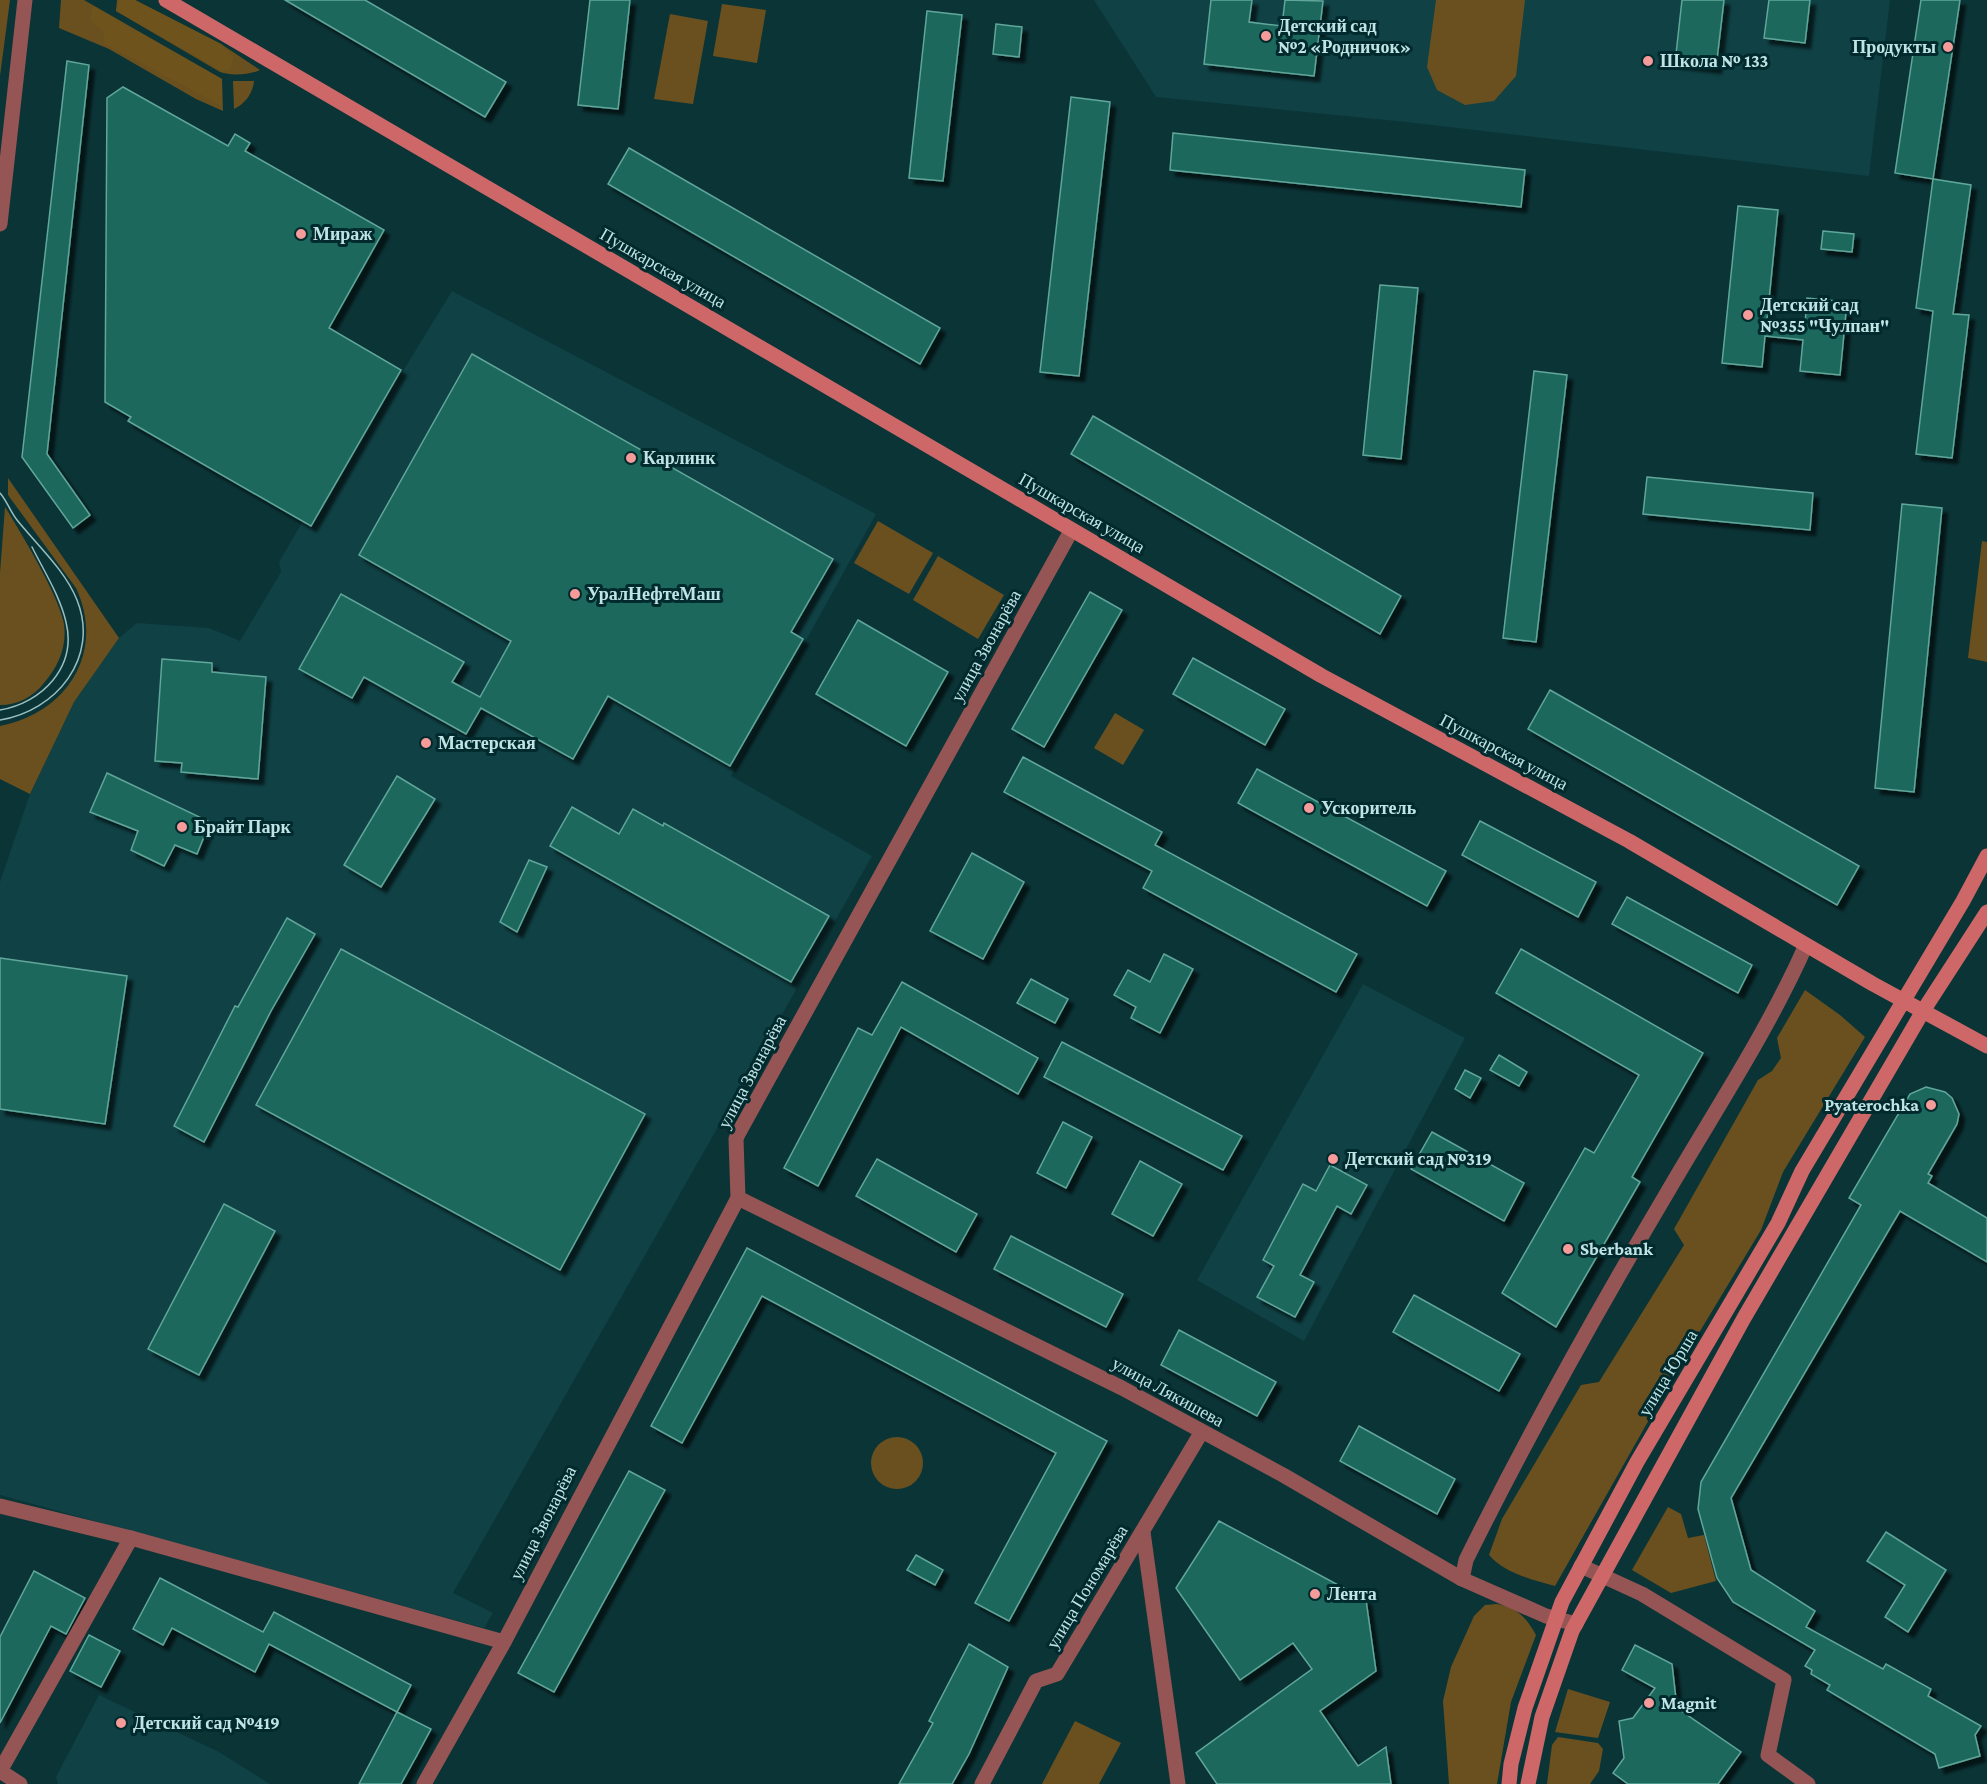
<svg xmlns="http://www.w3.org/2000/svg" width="1987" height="1784" font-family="'Crimson Pro',serif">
<defs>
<filter id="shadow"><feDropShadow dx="5.5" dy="5.5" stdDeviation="1.5" flood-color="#0009"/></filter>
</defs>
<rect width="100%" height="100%" fill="#0b3437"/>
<g fill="#0f4145">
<polygon points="1094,0 1890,0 1869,176 1406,122 1156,97"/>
<polygon points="452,291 876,514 731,776 872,856 453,1593 493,1613 484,1628 0,1495 0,882 30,794 74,702 119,638 137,623 209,628 240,641 281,572 279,562 303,521 311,526 401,370 403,371"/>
<polygon points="1363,984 1465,1038 1304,1341 1197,1280"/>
<polygon points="99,1695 219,1752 270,1784 58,1784 56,1777"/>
</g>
<g fill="#6a501f">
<polygon points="0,0 10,0 0,76"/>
<polygon points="61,0 84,0 222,79 223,111 196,99 109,49 59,28"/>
<path d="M117,0H135L221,44L260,70C249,75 231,76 220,72L116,11Z"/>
<polygon points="1436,0 1525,0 1516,76 1494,101 1465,105 1437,90 1427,67"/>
<polygon points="722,4 766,10 757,63 713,56"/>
<polygon points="670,14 708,21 693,104 654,99"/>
<path d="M233,81H254C253,93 245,104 234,109Z"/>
<path d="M8,478L119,638L74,702L30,794L0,779V726C67,713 106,652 76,588L8,495Z"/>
<path d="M5,507C20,531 60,598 64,624C67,646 59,666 44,683C33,697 18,705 0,705V573Z"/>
<polygon points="878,521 933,553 909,594 854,563"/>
<polygon points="1982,541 1987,542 1987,662 1968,658"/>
<polygon points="938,556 1004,595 978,639 913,600"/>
<polygon points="1115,713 1144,730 1123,765 1094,748"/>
<path d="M1805,990L1840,1015L1865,1037L1783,1172L1761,1230L1685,1356L1555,1586C1533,1580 1504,1573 1489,1555L1502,1519L1581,1385L1599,1382L1684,1245L1674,1229L1758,1080L1772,1071L1781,1058L1777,1038Z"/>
<circle cx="897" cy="1463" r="26"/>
<polygon points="1668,1507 1681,1514 1688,1538 1704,1535 1716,1581 1671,1593 1632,1570"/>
<path d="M1497,1604C1517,1608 1526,1617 1536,1635L1511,1702L1497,1784H1449L1443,1701L1451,1667L1474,1616L1485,1605Z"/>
<polygon points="1568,1689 1610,1702 1598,1738 1555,1732"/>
<polygon points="1075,1721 1121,1743 1099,1784 1042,1784"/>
<polygon points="1558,1737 1598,1743 1603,1749 1599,1771 1590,1784 1547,1784 1552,1745"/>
</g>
<g fill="#6e531d">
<polygon points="119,0 135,0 221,44 233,57 230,69 223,72 116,11"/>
<polygon points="93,6 222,79 222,106 105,44 103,32 90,20"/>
</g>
<g fill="#1c675c" stroke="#60a69a" stroke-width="1.5" filter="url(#shadow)">
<polygon points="285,0 365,0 506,82 485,117"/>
<polygon points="590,0 630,0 618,109 578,105"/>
<polygon points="1211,0 1252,0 1249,22 1282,26 1285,0 1323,1 1314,76 1204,64"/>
<polygon points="1682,0 1724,0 1716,68 1675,63"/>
<polygon points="1769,0 1810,0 1805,43 1764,38"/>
<polygon points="1921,0 1960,0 1933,179 1895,173"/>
<polygon points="927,11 962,15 943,181 909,178"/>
<polygon points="996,24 1022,27 1019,57 993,54"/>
<polygon points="67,61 89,65 47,454 90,515 73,528 22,457"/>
<polygon points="123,87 228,146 235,134 250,143 245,151 384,230 329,328 401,370 311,526 128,421 131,417 105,402 107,98"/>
<polygon points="1071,97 1110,102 1079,376 1040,372"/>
<polygon points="1173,133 1525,170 1521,207 1170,170"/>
<polygon points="629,148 940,328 920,364 608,184"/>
<polygon points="1933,179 1971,185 1953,314 1969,315 1952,458 1916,454 1933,311 1916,308"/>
<polygon points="1738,206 1778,210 1767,320 1805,324 1807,298 1847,302 1840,375 1800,371 1803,340 1765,336 1762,367 1722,363"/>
<polygon points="1823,231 1854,234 1852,252 1821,249"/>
<polygon points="1380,285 1418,288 1401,459 1363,455"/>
<polygon points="472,354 833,559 791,632 803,639 730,766 608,696 573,759 481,708 466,734 364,677 352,698 299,669 341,594 464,662 452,682 480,697 511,641 359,555"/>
<polygon points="1534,371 1567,375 1536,642 1503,638"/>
<polygon points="1093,416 1401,596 1380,634 1071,454"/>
<polygon points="1647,477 1813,493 1810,530 1643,514"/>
<polygon points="1902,504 1942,508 1914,792 1875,788"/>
<polygon points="1090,592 1122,610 1044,747 1012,729"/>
<polygon points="858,620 948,672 906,746 816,694"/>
<polygon points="1193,658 1285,709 1265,745 1173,694"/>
<polygon points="162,659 212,663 212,672 266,677 258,779 181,772 182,763 155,761"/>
<polygon points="1550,690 1859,866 1837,905 1528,729"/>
<polygon points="1023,757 1162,832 1155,845 1357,954 1336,992 1143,888 1152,871 1004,792"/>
<polygon points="1257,769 1446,871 1427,906 1238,803"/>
<polygon points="107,773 210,822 197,854 175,845 164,866 131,850 138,831 90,812"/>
<polygon points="397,776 435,799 381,887 344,865"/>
<polygon points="572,807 619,834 633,809 663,826 664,823 829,916 791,982 550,846"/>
<polygon points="1480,821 1596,882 1578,917 1462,855"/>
<polygon points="972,853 1024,882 983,959 930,931"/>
<polygon points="529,860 547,867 517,932 500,922"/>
<polygon points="1627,897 1752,965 1738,993 1612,924"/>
<polygon points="287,918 315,934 271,1011 204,1142 174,1126 235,1006 238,1007"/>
<polygon points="341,949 645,1114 560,1270 256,1105"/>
<polygon points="1521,949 1703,1053 1632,1177 1640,1182 1556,1327 1502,1293 1585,1148 1594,1153 1639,1075 1496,993"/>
<polygon points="1164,954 1193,969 1160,1033 1131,1018 1136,1007 1114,995 1128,970 1150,982"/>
<polygon points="0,958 127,976 105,1124 0,1109"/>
<polygon points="1031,979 1068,999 1055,1023 1017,1003"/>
<polygon points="902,982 1038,1058 1018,1094 901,1027 818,1186 784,1168 858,1028 872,1035"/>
<polygon points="1062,1042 1242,1136 1223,1170 1044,1077"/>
<polygon points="1499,1055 1527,1072 1519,1086 1490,1070"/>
<polygon points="1465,1070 1481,1078 1470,1098 1455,1089"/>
<polygon points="1926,1087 1945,1092 1952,1098 1959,1114 1957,1124 1928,1174 1932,1176 1928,1183 1987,1218 1987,1262 1900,1211 1731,1498 1751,1570 1815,1611 1806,1627 1883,1669 1886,1664 1931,1689 1928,1696 1981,1726 1975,1735 1980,1756 1939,1768 1935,1754 1827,1690 1830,1685 1811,1674 1812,1670 1805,1666 1815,1650 1733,1602 1717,1578 1698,1509 1701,1482 1861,1205 1849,1198 1910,1094"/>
<polygon points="1063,1122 1092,1137 1066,1188 1037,1173"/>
<polygon points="1432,1132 1524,1183 1504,1221 1411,1169"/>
<polygon points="877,1159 977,1214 956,1252 856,1196"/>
<polygon points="1140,1161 1182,1184 1153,1236 1112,1214"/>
<polygon points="1330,1165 1367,1185 1351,1214 1337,1206 1300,1275 1314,1282 1295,1317 1257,1297 1274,1266 1263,1260 1303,1184 1316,1191"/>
<polygon points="224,1204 275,1231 199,1375 148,1349"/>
<polygon points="1011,1236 1123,1294 1106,1327 994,1269"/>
<polygon points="747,1248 1107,1441 1009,1621 975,1603 1056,1453 762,1296 682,1443 651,1426"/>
<polygon points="1414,1295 1520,1354 1499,1391 1393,1332"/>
<polygon points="1179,1330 1276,1382 1257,1416 1161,1365"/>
<polygon points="1359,1426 1455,1479 1437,1514 1340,1461"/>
<polygon points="629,1471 665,1490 554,1692 518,1673"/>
<polygon points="1219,1521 1366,1600 1376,1671 1320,1711 1358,1766 1386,1747 1391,1784 1217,1784 1196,1753 1312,1669 1293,1643 1240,1680 1176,1588"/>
<polygon points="1886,1532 1946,1570 1908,1632 1885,1617 1905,1585 1867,1561"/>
<polygon points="916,1555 943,1570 935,1585 907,1570"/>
<polygon points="34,1571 85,1598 66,1634 51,1626 0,1723 0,1637"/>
<polygon points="160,1578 263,1632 274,1612 411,1685 397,1712 269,1644 255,1672 172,1628 163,1645 133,1629"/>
<polygon points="89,1635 120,1651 101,1687 70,1671"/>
<polygon points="969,1644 1008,1667 969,1754 952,1784 899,1784 933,1723 929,1721"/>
<polygon points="1635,1645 1672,1664 1677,1708 1741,1752 1718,1784 1628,1784 1613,1773 1624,1758 1619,1721 1633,1718 1655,1688 1622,1670"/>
<polygon points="397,1712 431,1729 416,1757 401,1784 359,1784"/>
</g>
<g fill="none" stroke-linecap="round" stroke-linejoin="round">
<g stroke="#955554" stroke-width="15">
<polyline points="0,224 25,0"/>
<polyline points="738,1198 1122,1388 1283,1475 1462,1579 1546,1616 1576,1624"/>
<polyline points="0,1506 131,1538 504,1642"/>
<polyline points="1143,1532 1178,1784"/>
<polyline points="1581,1566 1642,1594 1784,1680 1768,1755 1808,1784"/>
<path d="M1462,1579L1466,1560C1528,1435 1593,1318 1664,1198C1712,1115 1767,1033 1806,945"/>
<polyline points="0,1771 131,1538"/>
<polyline points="0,1771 20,1784"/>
<polyline points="424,1784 504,1642 738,1198 736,1139 738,1134 1071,531"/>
<polyline points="982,1784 1036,1681 1057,1674 1201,1433"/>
</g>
<g stroke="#ce6868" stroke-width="15">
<polyline points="166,0 1322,676 1629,841 1873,984 1987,1046"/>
<polyline points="1509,1784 1511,1764 1525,1708 1562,1602 1637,1462 1778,1223 1802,1171 1963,901 1987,856"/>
<polyline points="1528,1784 1542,1717 1572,1631 1744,1318 1923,1011 1987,912"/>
</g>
<g stroke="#9abfc1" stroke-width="1.5">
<path d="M0,493C7,501 10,511 17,520C37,545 65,570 77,600C100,658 56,711 0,720"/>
<path d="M0,710C42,703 77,667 66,622C60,596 44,571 32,547"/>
</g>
</g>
<g fill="#f59b99" stroke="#002a2d" stroke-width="2">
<circle cx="1266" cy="36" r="6"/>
<circle cx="1948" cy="47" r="6"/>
<circle cx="1648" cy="61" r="6"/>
<circle cx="301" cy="234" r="6"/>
<circle cx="1748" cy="315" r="6"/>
<circle cx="631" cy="458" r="6"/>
<circle cx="575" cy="594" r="6"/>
<circle cx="426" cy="743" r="6"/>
<circle cx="1309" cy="808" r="6"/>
<circle cx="182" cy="827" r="6"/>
<circle cx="1931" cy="1105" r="6"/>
<circle cx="1333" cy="1159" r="6"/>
<circle cx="1568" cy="1249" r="6"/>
<circle cx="1315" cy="1594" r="6"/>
<circle cx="1649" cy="1703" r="6"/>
<circle cx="121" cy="1723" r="6"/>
</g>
<g text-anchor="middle" stroke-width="6" stroke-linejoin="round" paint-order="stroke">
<g font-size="18" font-weight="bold" fill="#c0e3e5" stroke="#002a2d" text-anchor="start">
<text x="1278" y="32">Детский сад<tspan x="1278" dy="21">№2 «Родничок»</tspan></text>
<text x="1936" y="53" text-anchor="end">Продукты</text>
<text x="1660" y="67">Школа № 133</text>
<text x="313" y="240">Мираж</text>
<text x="1760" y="311">Детский сад<tspan x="1760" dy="21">№355 "Чулпан"</tspan></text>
<text x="643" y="464">Карлинк</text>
<text x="587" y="600">УралНефтеМаш</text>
<text x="438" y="749">Мастерская</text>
<text x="1321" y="814">Ускоритель</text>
<text x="194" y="833">Брайт Парк</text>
<text x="1919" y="1111" text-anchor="end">Pyaterochka</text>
<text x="1345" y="1165">Детский сад №319</text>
<text x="1580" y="1255">Sberbank</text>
<text x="1327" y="1600">Лента</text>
<text x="1661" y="1709">Magnit</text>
<text x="133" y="1729">Детский сад №419</text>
</g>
<g font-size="18" fill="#c0e3e5" stroke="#002a2d">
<text transform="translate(663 268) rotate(30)" y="6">Пушкарская улица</text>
<text transform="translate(1082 513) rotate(30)" y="6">Пушкарская улица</text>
<text transform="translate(986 646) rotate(-61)" y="6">улица Звонарёва</text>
<text transform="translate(1504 752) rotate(28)" y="6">Пушкарская улица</text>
<text transform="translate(752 1072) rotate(-62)" y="6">улица Звонарёва</text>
<text transform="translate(1668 1373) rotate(-59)" y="6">улица Юрша</text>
<text transform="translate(1168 1392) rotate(29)" y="6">улица Лякишева</text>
<text transform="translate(543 1523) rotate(-63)" y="6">улица Звонарёва</text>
<text transform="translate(1087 1587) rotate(-59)" y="6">улица Пономарёва</text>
</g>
</g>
</svg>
